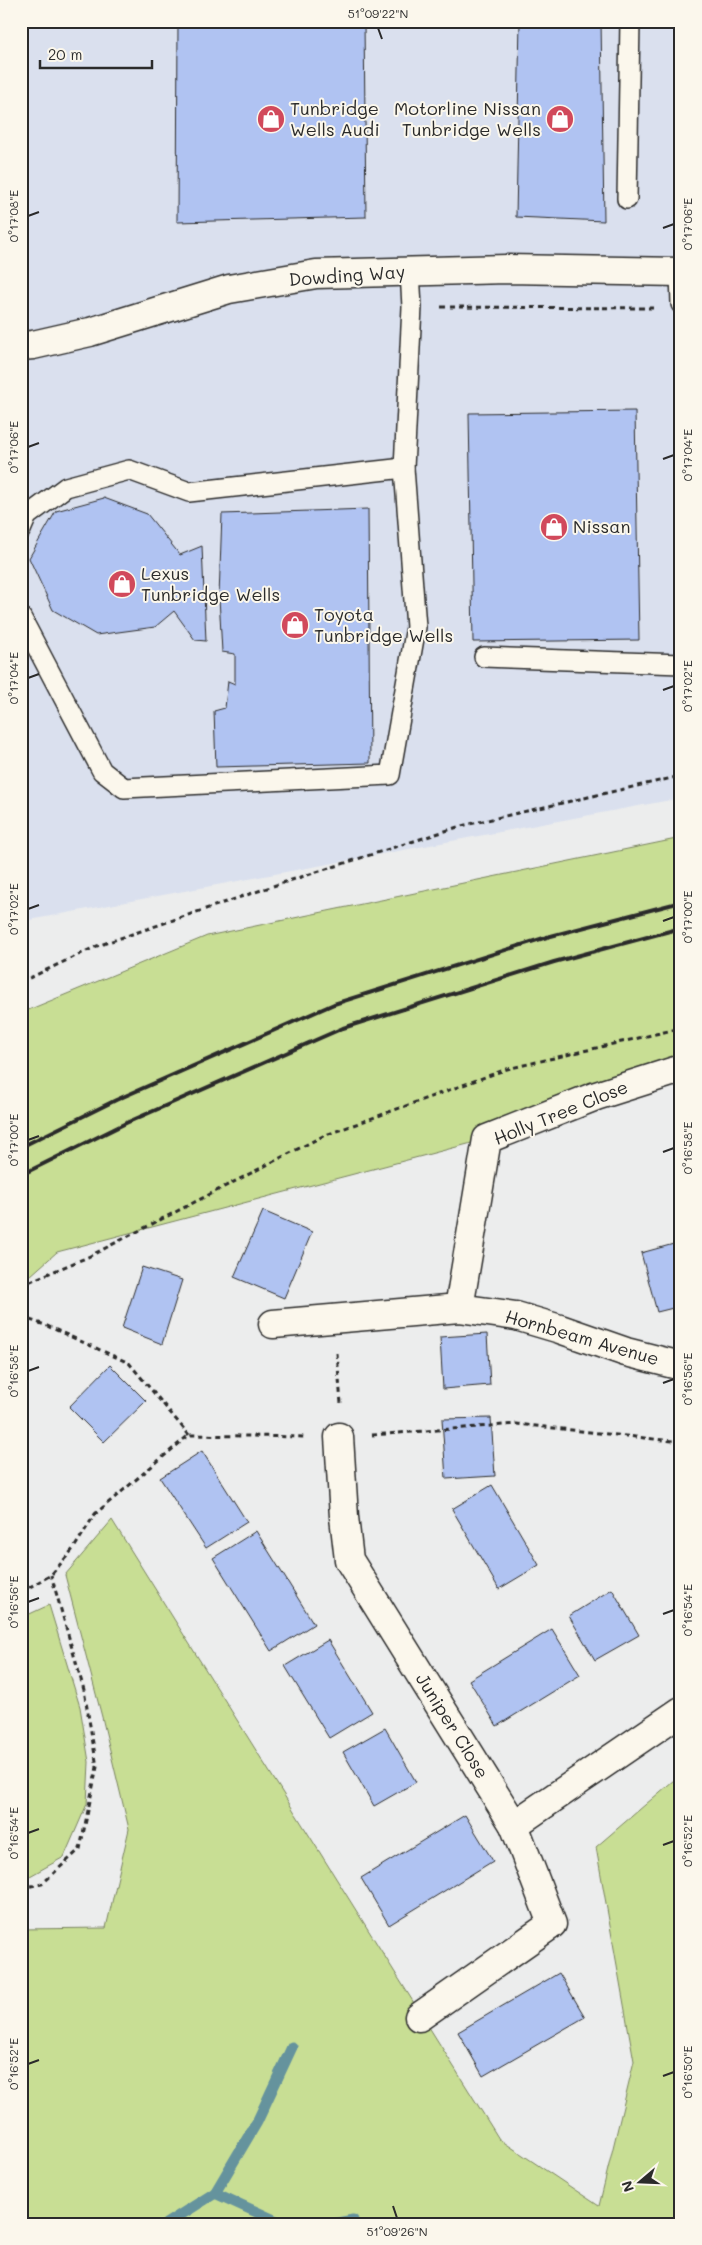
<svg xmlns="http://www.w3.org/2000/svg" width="702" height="2245" font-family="Mali,sans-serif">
<rect width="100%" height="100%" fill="#eceded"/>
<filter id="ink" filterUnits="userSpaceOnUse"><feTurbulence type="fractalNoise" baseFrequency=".02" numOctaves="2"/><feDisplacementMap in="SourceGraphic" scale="10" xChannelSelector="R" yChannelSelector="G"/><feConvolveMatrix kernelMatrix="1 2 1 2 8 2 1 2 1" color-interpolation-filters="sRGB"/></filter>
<g filter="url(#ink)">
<polygon fill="#dae0ee" points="21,21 681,21 681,798 24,921 21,917"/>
<g fill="#c8de94" stroke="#7a8460">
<polygon points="681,838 681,1062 487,1139 57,1252 21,1284 21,1013 207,936"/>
<polygon points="112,1520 499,2139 599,2206 634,2061 596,1847 681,1774 681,2224 21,2224 21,1929 106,1928 129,1829 102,1717 65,1575"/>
<polygon points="49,1605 80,1707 89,1762 87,1804 64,1857 21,1881 21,1618"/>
</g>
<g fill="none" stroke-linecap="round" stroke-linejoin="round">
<g stroke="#65939d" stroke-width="11">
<polyline points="215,2193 257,2122 292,2047"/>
<polyline points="166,2224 215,2193 283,2224"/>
<polyline points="333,2224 353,2220"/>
</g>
</g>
<g fill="#b0c3f2" stroke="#2b2b2b">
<polygon points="178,21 364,21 366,217 177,222"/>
<polygon points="520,21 601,21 604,221 516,217"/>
<polygon points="635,411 639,640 473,642 469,413"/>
<polygon points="104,498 147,514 180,555 202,546 206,641 195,640 174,611 155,627 96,635 53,610 29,558 56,511"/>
<polygon points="368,509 370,763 216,767 214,711 225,708 228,681 235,684 235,654 222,652 219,597 222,514"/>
<polygon points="263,1211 312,1232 284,1298 234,1277"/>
<polygon points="681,1242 681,1306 657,1312 641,1253"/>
<polygon points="142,1267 182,1280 162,1344 122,1328"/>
<polygon points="487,1334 490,1385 443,1389 440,1337"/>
<polygon points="110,1365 146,1401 104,1442 69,1407"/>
<polygon points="491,1418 495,1476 446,1479 442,1419"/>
<polygon points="202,1451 247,1522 206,1548 160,1478"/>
<polygon points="492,1485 539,1565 499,1589 452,1509"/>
<polygon points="256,1531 314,1624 271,1651 213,1558"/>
<polygon points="612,1589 639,1635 595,1660 569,1616"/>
<polygon points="552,1629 580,1675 497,1726 469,1680"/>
<polygon points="328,1640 372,1712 329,1738 285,1666"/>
<polygon points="385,1728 416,1782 374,1806 343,1752"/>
<polygon points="465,1815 493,1861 389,1925 361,1878"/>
<polygon points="559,1973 585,2017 483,2076 458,2032"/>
</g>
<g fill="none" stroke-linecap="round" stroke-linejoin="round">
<defs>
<g id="service">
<polyline points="627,199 630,21"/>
<polyline points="680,272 681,304"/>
<polyline points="21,530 27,516 66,487 129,470 189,492 404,468"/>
<polyline points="21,617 102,771 124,788 390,775 416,627 404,468 412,307 410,271"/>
<polyline points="484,657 681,664"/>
</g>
<g id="minor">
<polyline points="459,1308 487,1139 596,1096 681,1069"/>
<polyline points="273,1324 459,1308 516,1316 560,1329 626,1352 681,1366"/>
<polyline points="339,1437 344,1517 349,1560 514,1825 681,1711"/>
<polyline points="419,2017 552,1924 514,1825"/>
</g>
<polyline id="tertiary" points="21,346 33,345 90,332 229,289 316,274 507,269 681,272"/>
</defs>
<use href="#service" stroke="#2b2b2b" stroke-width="22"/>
<use href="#minor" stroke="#2b2b2b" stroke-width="31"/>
<use href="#tertiary" stroke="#2b2b2b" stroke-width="31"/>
<g stroke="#2b2b2b" stroke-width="3" stroke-dasharray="5 4" stroke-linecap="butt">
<polyline points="441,307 653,308"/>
<polyline points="21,982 97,946 276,885 461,826 681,776"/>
<polyline points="21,1285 88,1257 323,1136 507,1069 681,1028"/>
<polyline points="21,1317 45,1325 129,1363 189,1435"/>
<polyline points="337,1353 341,1404"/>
<polyline points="372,1435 517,1424 681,1442"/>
<polyline points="21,1592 51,1575 74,1548 95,1514 189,1435 306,1437"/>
<polyline points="21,1888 42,1884 80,1849 97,1767 84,1690 51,1575"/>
</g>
<use href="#service" stroke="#fbf7ec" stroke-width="19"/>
<use href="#minor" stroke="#fbf7ec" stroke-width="28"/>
<use href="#tertiary" stroke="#fbf7ec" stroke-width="28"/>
<g stroke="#2b2b2b" stroke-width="4">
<polyline points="21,1147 116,1100 334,1004 547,937 681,902"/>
<polyline points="21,1175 126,1123 343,1028 554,962 681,928"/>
</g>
</g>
</g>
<path fill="none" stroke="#2b2b2b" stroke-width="2" d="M378,28L382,39M28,216L39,212M663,228L674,224M28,447L39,443M663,459L674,455M28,678L39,674M663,690L674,686M28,909L39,905M663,921L674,917M28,1140L39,1136M663,1152L674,1148M28,1371L39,1367M663,1383L674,1379M28,1602L39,1598M663,1614L674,1610M28,1833L39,1829M663,1845L674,1841M28,2064L39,2060M663,2076L674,2072M393,2206L397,2218"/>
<defs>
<symbol id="shop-disc" viewBox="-11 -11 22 22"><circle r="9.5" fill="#d1495b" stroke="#fbf7ec"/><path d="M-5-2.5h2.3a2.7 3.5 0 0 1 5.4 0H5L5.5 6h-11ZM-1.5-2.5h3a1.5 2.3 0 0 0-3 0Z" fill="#fff"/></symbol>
</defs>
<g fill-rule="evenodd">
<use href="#shop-disc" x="255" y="103" width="32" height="32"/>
<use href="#shop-disc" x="544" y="103" width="32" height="32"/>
<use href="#shop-disc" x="538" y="511" width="32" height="32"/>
<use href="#shop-disc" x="106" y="568" width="32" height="32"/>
<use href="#shop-disc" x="279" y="609" width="32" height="32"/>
</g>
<g text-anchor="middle" stroke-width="4" stroke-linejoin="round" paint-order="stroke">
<g font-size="18" fill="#2b2b2b" stroke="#fbf7ec" text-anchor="start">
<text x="290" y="115">Tunbridge<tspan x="290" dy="21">Wells Audi</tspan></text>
<text x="541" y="115" text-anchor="end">Motorline Nissan<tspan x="541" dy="21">Tunbridge Wells</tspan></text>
<text x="573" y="533">Nissan</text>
<text x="141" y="580">Lexus<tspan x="141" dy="21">Tunbridge Wells</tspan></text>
<text x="314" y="621">Toyota<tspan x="314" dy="21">Tunbridge Wells</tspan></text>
</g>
<g font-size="18" fill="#2b2b2b" stroke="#fbf7ec">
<text transform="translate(347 276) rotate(-4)" y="6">Dowding Way</text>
<text transform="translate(561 1113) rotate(-22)" y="6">Holly Tree Close</text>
<text transform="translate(582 1338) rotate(16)" y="6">Hornbeam Avenue</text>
<text transform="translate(452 1726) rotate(58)" y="6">Juniper Close</text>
</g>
</g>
<rect width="702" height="2245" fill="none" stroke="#fbf7ec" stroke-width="55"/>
<g transform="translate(640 2182) rotate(251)" stroke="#fbf7ec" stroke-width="4" paint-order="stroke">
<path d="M0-4L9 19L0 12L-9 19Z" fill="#2b2b2b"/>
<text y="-8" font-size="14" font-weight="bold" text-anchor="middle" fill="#2b2b2b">N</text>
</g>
<path d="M40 60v8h112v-8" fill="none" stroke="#2b2b2b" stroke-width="2.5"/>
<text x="48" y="60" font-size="15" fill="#2b2b2b" stroke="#fbf7ec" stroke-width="4" paint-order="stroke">20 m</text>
<rect x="28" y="28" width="646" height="2190" fill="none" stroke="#2b2b2b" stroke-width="2"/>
<g font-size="12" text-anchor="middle" fill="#2b2b2b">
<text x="378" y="18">51°09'22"N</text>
<text transform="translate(14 216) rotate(-90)" y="4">0°17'08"E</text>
<text transform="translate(688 224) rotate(-90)" y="4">0°17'06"E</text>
<text transform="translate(14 447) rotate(-90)" y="4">0°17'06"E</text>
<text transform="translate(688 455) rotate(-90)" y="4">0°17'04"E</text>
<text transform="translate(14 678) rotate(-90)" y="4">0°17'04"E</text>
<text transform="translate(688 686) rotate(-90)" y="4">0°17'02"E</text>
<text transform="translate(14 909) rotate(-90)" y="4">0°17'02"E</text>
<text transform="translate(688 917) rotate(-90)" y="4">0°17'00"E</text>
<text transform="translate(14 1140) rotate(-90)" y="4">0°17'00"E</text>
<text transform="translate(688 1148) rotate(-90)" y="4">0°16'58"E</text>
<text transform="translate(14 1371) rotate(-90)" y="4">0°16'58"E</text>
<text transform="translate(688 1379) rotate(-90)" y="4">0°16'56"E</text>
<text transform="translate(14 1602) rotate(-90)" y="4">0°16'56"E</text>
<text transform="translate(688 1610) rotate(-90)" y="4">0°16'54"E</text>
<text transform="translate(14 1833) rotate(-90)" y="4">0°16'54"E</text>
<text transform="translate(688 1841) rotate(-90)" y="4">0°16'52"E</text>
<text transform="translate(14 2064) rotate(-90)" y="4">0°16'52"E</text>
<text transform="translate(688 2072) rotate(-90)" y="4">0°16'50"E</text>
<text x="397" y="2236">51°09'26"N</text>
</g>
</svg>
